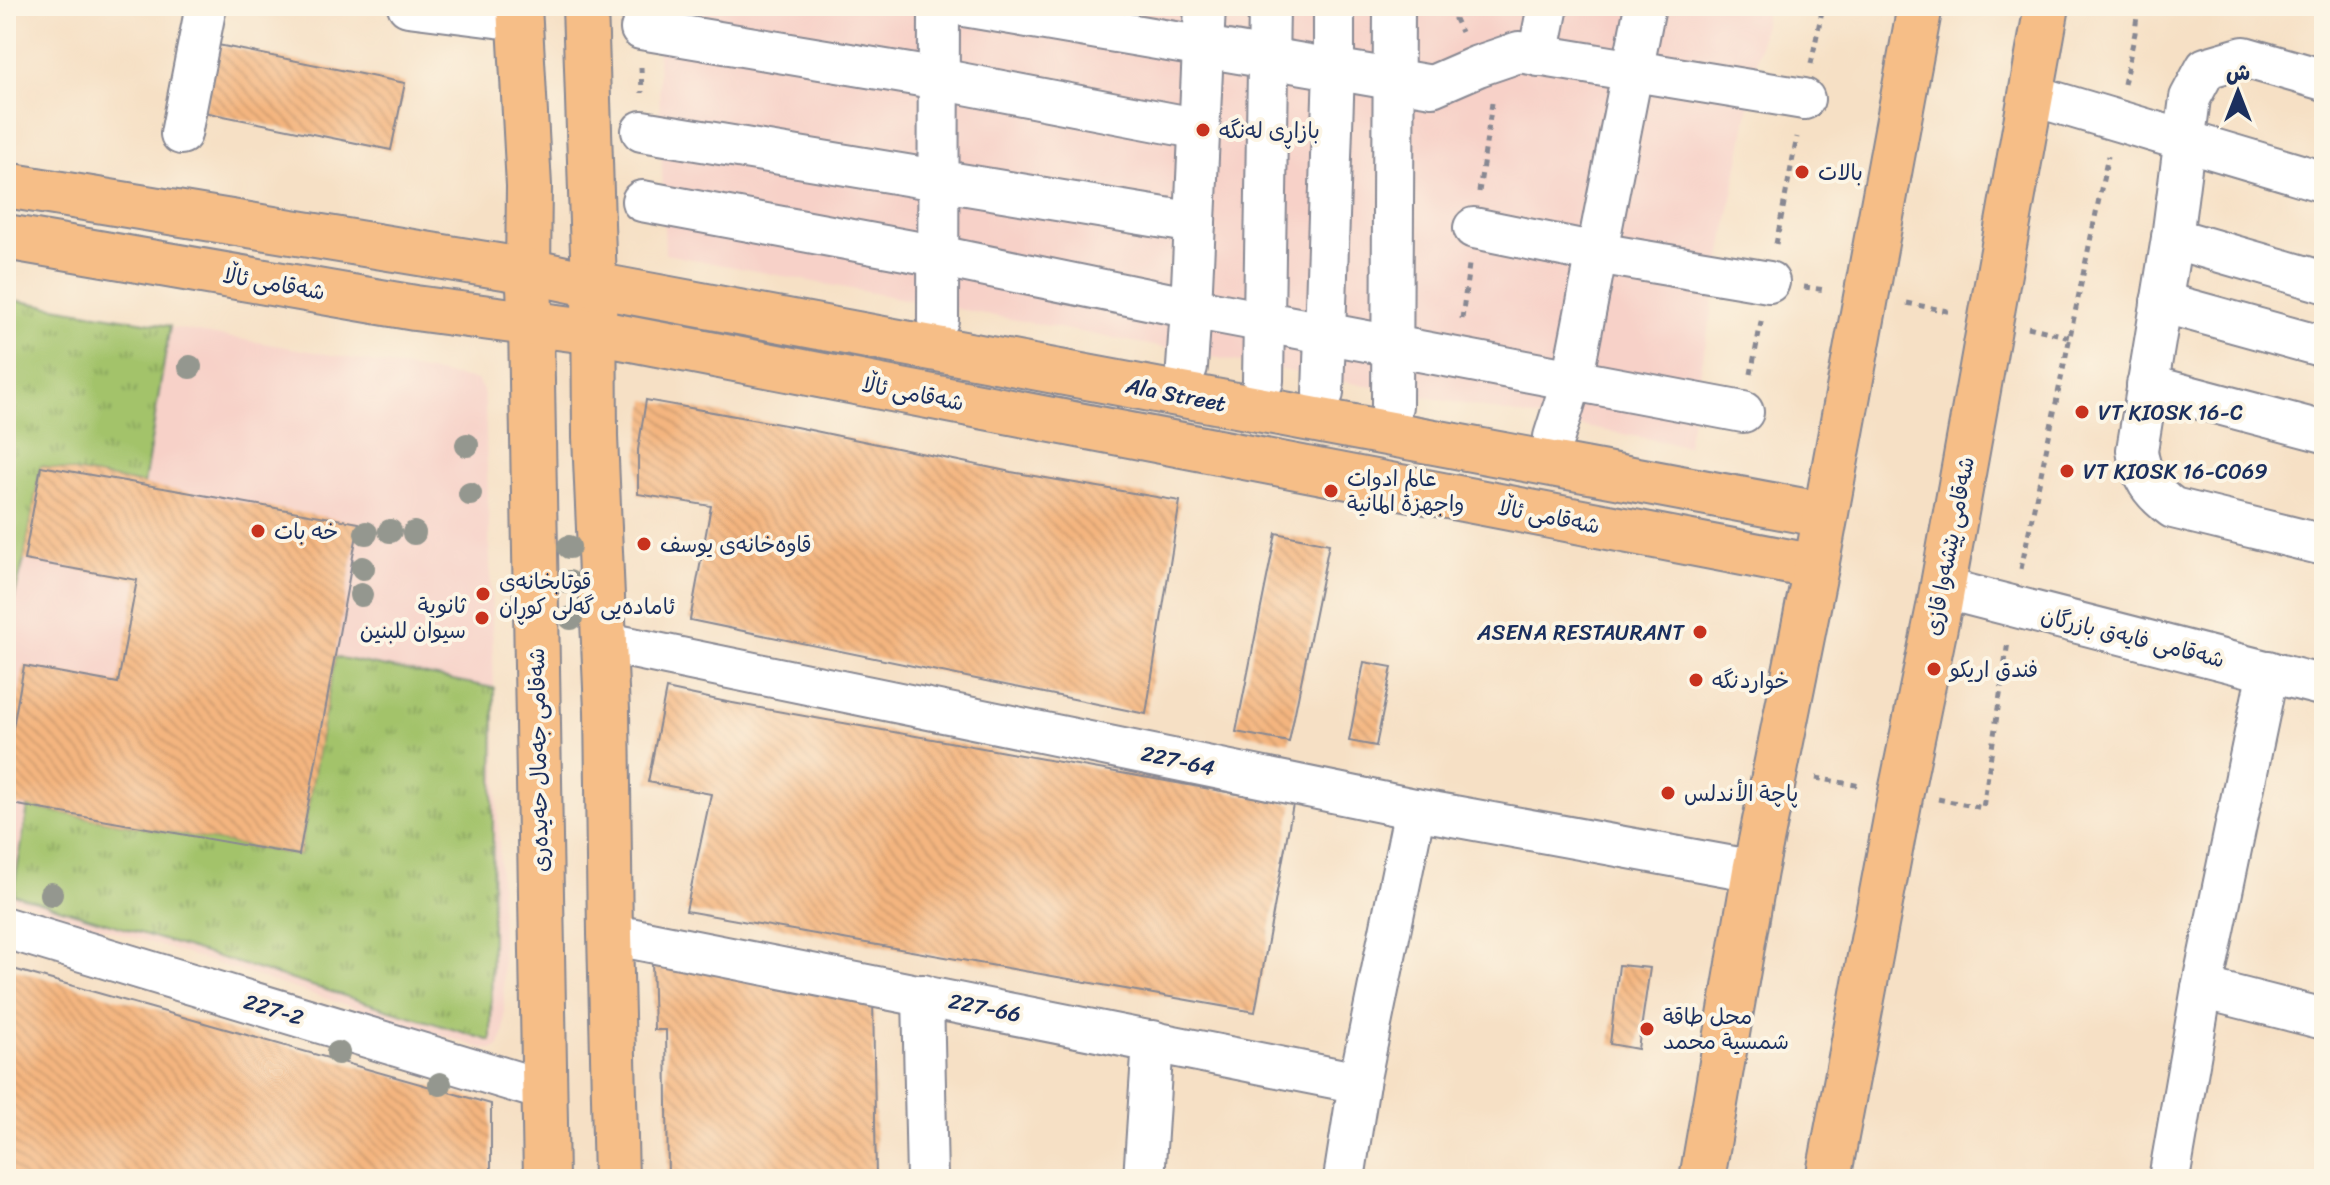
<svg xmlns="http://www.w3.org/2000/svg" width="2330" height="1185" font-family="Sriracha,'Playpen Sans Arabic',sans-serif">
<defs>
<pattern id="grass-tufts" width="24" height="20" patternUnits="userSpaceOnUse" patternTransform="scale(2)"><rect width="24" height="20" fill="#a3c36b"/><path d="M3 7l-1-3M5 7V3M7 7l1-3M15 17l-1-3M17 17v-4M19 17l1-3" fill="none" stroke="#849f5b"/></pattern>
<pattern id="building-back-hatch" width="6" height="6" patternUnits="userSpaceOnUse" patternTransform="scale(2)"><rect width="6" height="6" fill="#f4b57f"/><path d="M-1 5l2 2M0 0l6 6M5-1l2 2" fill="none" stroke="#d19c70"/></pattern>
</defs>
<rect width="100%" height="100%" fill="#fcf5e5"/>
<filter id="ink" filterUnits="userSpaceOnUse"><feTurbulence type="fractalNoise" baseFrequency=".0125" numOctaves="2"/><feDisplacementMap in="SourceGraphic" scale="16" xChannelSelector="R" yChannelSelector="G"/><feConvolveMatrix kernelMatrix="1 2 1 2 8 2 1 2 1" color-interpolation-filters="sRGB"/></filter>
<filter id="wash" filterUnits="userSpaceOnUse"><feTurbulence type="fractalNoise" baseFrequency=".006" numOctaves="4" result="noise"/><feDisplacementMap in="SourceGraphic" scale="32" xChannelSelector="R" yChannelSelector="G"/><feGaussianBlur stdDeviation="1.8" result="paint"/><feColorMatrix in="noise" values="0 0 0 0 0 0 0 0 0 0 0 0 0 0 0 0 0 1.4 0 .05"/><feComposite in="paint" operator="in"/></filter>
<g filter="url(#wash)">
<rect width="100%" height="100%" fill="#f6e0c5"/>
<g fill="#f7d1c8">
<polygon points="656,6 1767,6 1687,446 665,254"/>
<polygon points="6,299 477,380 483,391 485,404 504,1001 504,1033 499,1045 494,1049 485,1049 6,897"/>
</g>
<g fill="url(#grass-tufts)" stroke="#5f7964" stroke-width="2">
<polygon points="6,299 170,326 144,484 41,466 24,560 9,618 6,618"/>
<polygon points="335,657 494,688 491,1041 13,894 28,807 299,855"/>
</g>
<g id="blocks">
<g fill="url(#building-back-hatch)">
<polygon points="218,45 405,83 391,150 204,112"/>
<polygon points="646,400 796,427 1011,472 1180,501 1146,714 690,620 711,506 638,494 638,450"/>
<polygon points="41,466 359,523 299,855 6,803 6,766 24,666 118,683 137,580 24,560"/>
<polygon points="1276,533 1329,544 1289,742 1236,732"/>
<polygon points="1364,662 1392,667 1376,746 1349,741"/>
<polygon points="666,689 727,702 1293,804 1255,1012 686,911 711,794 648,782"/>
<polygon points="652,960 873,997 876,1179 668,1179 666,1030 654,1030"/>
<polygon points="1619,965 1650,968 1638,1049 1610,1044"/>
<polygon points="6,967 491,1104 491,1179 6,1179"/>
</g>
</g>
</g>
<g filter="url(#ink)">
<use href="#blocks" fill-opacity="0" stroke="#888892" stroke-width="2"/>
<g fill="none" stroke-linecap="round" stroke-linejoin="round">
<defs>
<g id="minor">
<polyline points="408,6 519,20"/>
<polyline points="964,6 1432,86 1478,66 1519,52 1804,99"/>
<polyline points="641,29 939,79 1200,129"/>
<polyline points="1538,56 1548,6"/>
<path d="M2324,80L2244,57L2206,68L2190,98L2172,238L2137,450C2140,476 2152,493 2173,508L2324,545"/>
<polyline points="2031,95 2324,182"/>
<polyline points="642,131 1195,223"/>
<polyline points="181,134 206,6"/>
<polyline points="642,201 938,256 1191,308 1205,6"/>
<polyline points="1474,228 1597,253 1769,282"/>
<polyline points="2172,238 2324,282"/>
<polyline points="2161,302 2324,347"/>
<polyline points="938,320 939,6"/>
<polyline points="1187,367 1191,308 1743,412"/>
<polyline points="1263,381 1269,6"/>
<polyline points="2147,385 2324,432"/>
<polyline points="1323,393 1334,69 1334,6"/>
<polyline points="1392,406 1394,6"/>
<polyline points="1554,437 1572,380 1645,6"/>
<polyline points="1942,588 2324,686"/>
<polyline points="603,642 1415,809 1755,871"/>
<polyline points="6,928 543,1090"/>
<polyline points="610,934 1359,1083"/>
<polyline points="2202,988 2324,1019"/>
<polyline points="923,995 927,1179"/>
<polyline points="1144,1179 1153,1041"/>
<polyline points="1344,1179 1359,1083 1415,809"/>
<polyline points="2169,1179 2202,988 2268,671"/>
</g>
<g id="major">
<polyline points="519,6 529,186 528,271 531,324 546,1179"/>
<polyline points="585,6 594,285 595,437 607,711 610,934 616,1179"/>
<polyline points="6,185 528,271 594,285 1825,515"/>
<polyline points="6,237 415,308 595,332 1816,567"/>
</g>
<g id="highway">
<polyline points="1702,1179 1755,871 1816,567 1920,6"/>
<polyline points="1828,1179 1901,792 1939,607 2047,6"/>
</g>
</defs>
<use href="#minor" stroke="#888892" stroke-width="44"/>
<use href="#major" stroke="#888892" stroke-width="48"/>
<use href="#highway" stroke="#888892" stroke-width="48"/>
<g stroke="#888892" stroke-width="5" stroke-dasharray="6 6" stroke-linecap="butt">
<polyline points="1456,6 1455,19 1461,32"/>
<polyline points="1811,64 1823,6"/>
<polyline points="641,67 642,93"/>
<polyline points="2124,84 2135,33 2138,6"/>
<polyline points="1479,192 1492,103"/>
<polyline points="1776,244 1797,137"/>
<polyline points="1804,287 1826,290"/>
<polyline points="1907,303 1952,312"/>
<polyline points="1462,319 1469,265"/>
<polyline points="2028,327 2070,337"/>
<polyline points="1751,374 1762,317"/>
<polyline points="2021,569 2108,156"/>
<polyline points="1816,778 1861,786"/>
<polyline points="1938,799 1983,808 2008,642"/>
</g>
<use href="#minor" stroke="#fff" stroke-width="40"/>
<use href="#major" stroke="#f6be87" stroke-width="44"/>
<use href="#highway" stroke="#f6be87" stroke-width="44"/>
</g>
<g fill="#94978f">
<circle cx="190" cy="367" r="12"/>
<circle cx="467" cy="445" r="12"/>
<circle cx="470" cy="494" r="12"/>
<circle cx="390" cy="531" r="12"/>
<circle cx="366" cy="533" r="12"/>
<circle cx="414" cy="533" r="12"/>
<circle cx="569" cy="547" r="12"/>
<circle cx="363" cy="568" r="12"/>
<circle cx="569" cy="582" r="12"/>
<circle cx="361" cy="595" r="12"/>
<circle cx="571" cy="618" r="12"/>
<circle cx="51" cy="894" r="12"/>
<circle cx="338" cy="1053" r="12"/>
<circle cx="440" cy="1084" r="12"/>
</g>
</g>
<g fill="#c8321e" stroke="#fcf5e5" stroke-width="3">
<circle cx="1203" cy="130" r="8"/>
<circle cx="1802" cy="172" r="8"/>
<circle cx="2082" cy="412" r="8"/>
<circle cx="2067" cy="471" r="8"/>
<circle cx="1331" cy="491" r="8"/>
<circle cx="258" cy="531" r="8"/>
<circle cx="644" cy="544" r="8"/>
<circle cx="483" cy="594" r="8"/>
<circle cx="482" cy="618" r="8"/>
<circle cx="1700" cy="632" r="8"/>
<circle cx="1934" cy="669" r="8"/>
<circle cx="1696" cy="680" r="8"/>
<circle cx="1668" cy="793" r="8"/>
<circle cx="1647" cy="1029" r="8"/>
</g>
<g text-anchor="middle" stroke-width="8" stroke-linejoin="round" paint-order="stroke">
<g font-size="22" fill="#1b2f5e" stroke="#fcf5e5" text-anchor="start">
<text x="1219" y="138">بازاڕی لەنگە</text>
<text x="1818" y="180">بالات</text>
<text x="2098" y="420">VT KIOSK 16-C</text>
<text x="2083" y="479">VT KIOSK 16-C069</text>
<text x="1347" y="486">عالم ادوات<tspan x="1347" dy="25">واجهزة المانية</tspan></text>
<text x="274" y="539">خه بات</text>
<text x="660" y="552">قاوەخانەی یوسف</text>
<text x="499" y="589">قوتابخانەی<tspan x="499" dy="25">ئامادەیی گەلی کوڕان</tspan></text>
<text x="466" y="613" text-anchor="end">ثانوية<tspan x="466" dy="25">سيوان للبنين</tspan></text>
<text x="1684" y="640" text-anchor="end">ASENA RESTAURANT</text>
<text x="1950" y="677">فندق اريكو</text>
<text x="1712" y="688">خواردنگە</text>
<text x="1684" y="801">پاچة الأندلس</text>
<text x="1663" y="1024">محل طاقة<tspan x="1663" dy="25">شمسية محمد</tspan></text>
</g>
<g font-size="22" fill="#1b2f5e" stroke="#fcf5e5">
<text transform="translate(274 283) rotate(10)" y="8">شه‌قامی ئاڵا</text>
<text transform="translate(913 393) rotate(11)" y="8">شه‌قامی ئاڵا</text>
<text transform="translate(1176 394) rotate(11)" y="8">Ala Street</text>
<text transform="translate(1549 516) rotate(11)" y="8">شه‌قامی ئاڵا</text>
<text transform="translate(1949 546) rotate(-79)" y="8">شەقامی پێشەوا قازی</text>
<text transform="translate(2133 637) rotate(14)" y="8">شەقامی فایەق بازرگان</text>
<text transform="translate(538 760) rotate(-91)" y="8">شەقامی جەمال حەیدەری</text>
<text transform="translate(1178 760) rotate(12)" y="8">227-64</text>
<text transform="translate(985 1007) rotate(11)" y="8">227-66</text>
<text transform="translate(274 1009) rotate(17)" y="8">227-2</text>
</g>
</g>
<rect width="2330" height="1185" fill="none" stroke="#fcf5e5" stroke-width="32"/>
<g transform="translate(2238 92)" stroke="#fcf5e5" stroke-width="6" paint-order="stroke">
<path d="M0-6L14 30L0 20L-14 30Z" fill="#1b2f5e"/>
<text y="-12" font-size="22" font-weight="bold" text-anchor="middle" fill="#1b2f5e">ش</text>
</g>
</svg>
